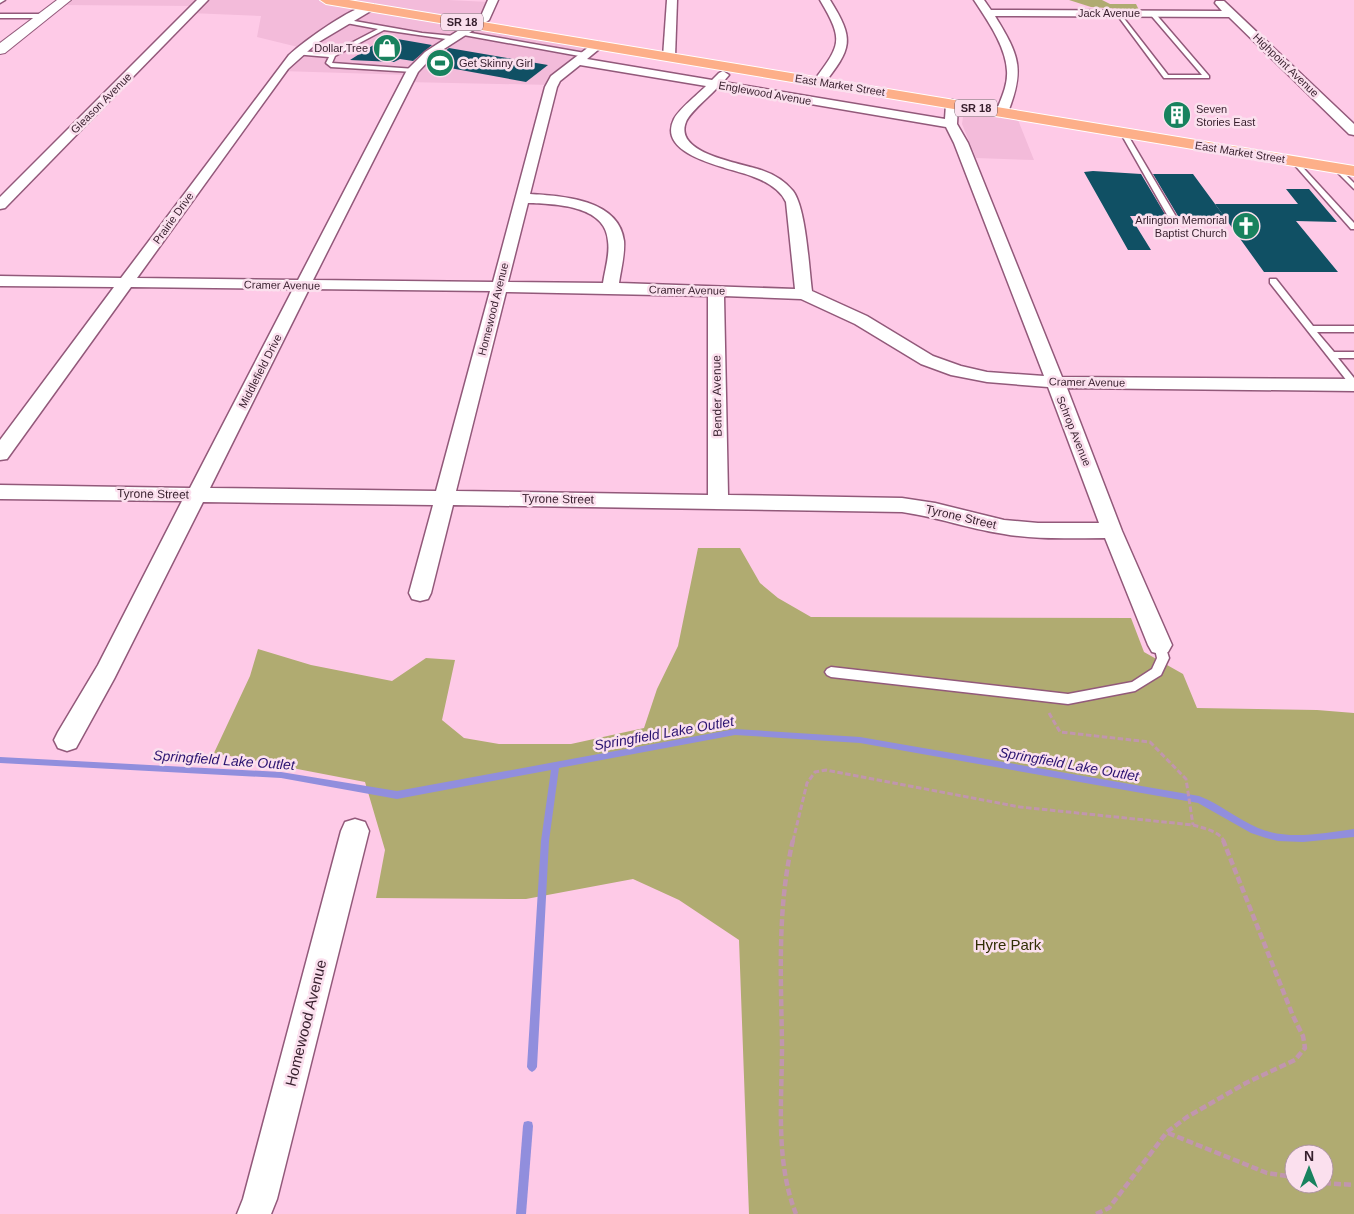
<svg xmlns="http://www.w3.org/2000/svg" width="1354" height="1214" font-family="Arial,sans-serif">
<rect width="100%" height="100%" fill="#fecae7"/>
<g fill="#f3bbda">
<polygon points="65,0 326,0 598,45 552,85 406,82 410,75 281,71 302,48 257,37 261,16 190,13 196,6 58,5"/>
<polygon points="352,0 448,0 489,2 479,18 471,20"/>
<polygon points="973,115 1018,120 1034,160 976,158 962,124 963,117"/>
</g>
<g fill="#b0ab71" fill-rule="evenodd">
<polygon points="1069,0 1102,0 1110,4 1136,4 1139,10 1091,7"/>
<path d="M698,548H740L760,583L778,598L811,617L1131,618L1144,652L1183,674L1197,708L1317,710L1354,713V1214H749L739,940L679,900L633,879L526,899L376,898L385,850L365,782L214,753L250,676L258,649L311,665L392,681L426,658L455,660L442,720L464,738L499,744H571L644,728L657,689L678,646ZM1294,1154H1324V1184H1294Z"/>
</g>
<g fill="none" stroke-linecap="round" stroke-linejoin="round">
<g fill="#918edd" fill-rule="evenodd">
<path d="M735,729L860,737L1199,796C1220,804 1237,819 1258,828C1288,841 1323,833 1354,829V837L1303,842L1278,841L1266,838L1251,833L1198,803L860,743L735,735L559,768L549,841L537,1067L535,1070L532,1072L529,1070L527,1067L541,841L551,770L397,799L281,778L0,763V757L281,772L397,791Z"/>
<polygon points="528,1121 532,1122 533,1126 526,1214 516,1214 523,1126 524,1122"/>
</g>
</g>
<g fill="#105064">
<polygon points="386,37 432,45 413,61 400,59 394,62 350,60"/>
<polygon points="449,48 548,65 526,82 428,64"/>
<polygon points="1093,171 1141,174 1166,216 1130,216 1151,250 1128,250 1084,172"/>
<polygon points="1153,174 1193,174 1226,219 1191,219 1189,217 1178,216"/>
<polygon points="1286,189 1309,189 1337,222 1296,221 1338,272 1264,272 1215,204 1298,204"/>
</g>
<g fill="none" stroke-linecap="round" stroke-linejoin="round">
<defs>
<g id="service">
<polygon points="0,0 5,0 0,3"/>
<polygon points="1115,12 1119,12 1168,75 1202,75 1149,13 1154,12 1209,76 1209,78 1164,78"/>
<polygon points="0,14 42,14 45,16 42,18 0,18"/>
<polygon points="343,19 422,33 453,36 456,38 453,40 384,30 335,56 332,63 415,69 413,72 331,67 326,63 329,57 294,54 296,51 332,53 378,29 341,22"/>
<polygon points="460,31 585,53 588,55 585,57 458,34"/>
<polygon points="1123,130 1126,132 1178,220 1177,222 1170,220 1120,132"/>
<polygon points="1292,160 1296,160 1354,223 1354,229 1351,229 1292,162"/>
<polygon points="1334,167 1338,167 1354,183 1354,189 1334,169"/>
<polygon points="1270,279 1276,279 1313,326 1354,326 1354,332 1317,332 1334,352 1354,352 1354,358 1338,358 1354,378 1354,387 1351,386 1270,283"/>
<polygon points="1160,640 1164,642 1169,658 1161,675 1135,691 1068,704 831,677 827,675 825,672 827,669 831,667 1068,694 1132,682 1152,669 1157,658 1154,645 1156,642"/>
</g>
<g id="minor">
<polygon points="197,0 208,0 5,208 0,209 0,197"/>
<path d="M488,0H498L489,20L433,56L418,72L313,280L493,282L545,87L551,76L594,43L598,42L604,45L587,59L712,80L719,73L723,71L729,75L723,82L945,119L946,104L952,100L956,101L958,104L957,124L968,143L1062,377L1354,379V391L1067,388L1122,531L1172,645L1168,652L1160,654L1152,652L1148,645L1105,538C1071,538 1037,540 1004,534C970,529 937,517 902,512L453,505L431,593L428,599L420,601L412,599L409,593L433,505L203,502L114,679L76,748L67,751L58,748L54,740L58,732L98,665L182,501L0,499V485L190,488L293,289L131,287L7,459L0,460V440L114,287L0,286V276L121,278L289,55C302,43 358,1 374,5L375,7L374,9L317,43L288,69L137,278L298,280L407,70L425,52L481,16ZM580,65L706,86C697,95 679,109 674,119C655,157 733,168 754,177C767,182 780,189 786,202L795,289L619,283C621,269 625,255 624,241C619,199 562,196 530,194L557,87L560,81ZM717,88L946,127L954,143L1044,376L987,372L961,366L933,356L867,316L812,291C809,268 806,208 793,191C785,181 773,174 761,170C742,163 673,154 686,122C690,112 710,96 717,88ZM528,203C555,204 606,205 608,241C610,255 605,269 603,283L508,282ZM309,289L490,291L436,491L210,488ZM506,292L708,296V495L456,491ZM724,296L801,299L855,324L921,364L951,375L987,382L1048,387L1099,523H1038L1004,520L935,503L902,498L728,495Z"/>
<polygon points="667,0 677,0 675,57 669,60 663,57"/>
<path d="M820,0H830C855,40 852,48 823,85L819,86L813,82C840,45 845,42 820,0Z"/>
<path d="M974,0H984L991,10L1222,11L1215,3L1216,1H1224L1354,124V135L1349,134L1229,17L995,16C1019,55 1025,69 1008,112L1002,116L998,115L996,112C1001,99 1008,85 1007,71C1006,46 987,20 974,0Z"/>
<polygon points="355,819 365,822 369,831 277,1199 271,1214 237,1214 243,1199 341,831 345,822"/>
</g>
<polygon id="secondary" points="57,0 71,0 5,53 0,54 0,43"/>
<polygon id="primary" points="320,0 349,0 1354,166 1354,176 326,4"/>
</defs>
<use href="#service" stroke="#92597a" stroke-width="3"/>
<use href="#minor" stroke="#92597a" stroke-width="3"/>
<use href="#secondary" stroke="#92597a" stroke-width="2"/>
<use href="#primary" stroke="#fff" stroke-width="2"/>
<g stroke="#c196ae" stroke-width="3" stroke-dasharray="5.5 2.5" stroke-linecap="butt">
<polyline points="1049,713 1060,732 1150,742 1186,779 1193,825"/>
<path d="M793,841L807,783L815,772L826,770L1020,807L1193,825C1203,828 1219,831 1224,841"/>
</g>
<g stroke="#c196ae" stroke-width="4.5" stroke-dasharray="7 3" stroke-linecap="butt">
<path d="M793,840C777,907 781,976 782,1045C782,1101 775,1161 796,1214"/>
<polyline points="1168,1133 1267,1173 1294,1177"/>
<polyline points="1324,1183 1354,1185"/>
<polyline points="1096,1214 1109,1208 1167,1132 1187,1117 1246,1083 1295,1060 1305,1048 1303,1036 1293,1016 1223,840"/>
</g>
<use href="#service" fill="#fff" fill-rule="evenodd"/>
<use href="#minor" fill="#fff" fill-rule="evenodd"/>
<use href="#secondary" fill="#fff" fill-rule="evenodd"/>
<use href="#primary" fill="#fdaf89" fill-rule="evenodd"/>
</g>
<defs>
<symbol id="shop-disc" viewBox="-11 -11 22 22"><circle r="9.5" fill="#18825e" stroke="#fbe0ee"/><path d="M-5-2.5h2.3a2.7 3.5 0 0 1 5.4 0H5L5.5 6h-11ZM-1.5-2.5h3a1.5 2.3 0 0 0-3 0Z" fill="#fff"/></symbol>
<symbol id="stadium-disc" viewBox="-11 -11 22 22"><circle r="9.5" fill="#18825e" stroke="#fbe0ee"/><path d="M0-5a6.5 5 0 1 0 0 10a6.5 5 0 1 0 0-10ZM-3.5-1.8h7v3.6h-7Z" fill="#fff"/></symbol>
<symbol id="building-disc" viewBox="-11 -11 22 22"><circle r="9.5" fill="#18825e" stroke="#fbe0ee"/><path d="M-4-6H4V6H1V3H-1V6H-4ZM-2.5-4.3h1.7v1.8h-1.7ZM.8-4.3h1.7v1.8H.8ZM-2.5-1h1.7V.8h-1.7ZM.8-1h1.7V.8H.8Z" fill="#fff"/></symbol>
<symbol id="church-disc" viewBox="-11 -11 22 22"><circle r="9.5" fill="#18825e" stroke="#fbe0ee"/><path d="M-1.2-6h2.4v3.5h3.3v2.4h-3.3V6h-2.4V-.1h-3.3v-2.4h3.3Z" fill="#fff"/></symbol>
</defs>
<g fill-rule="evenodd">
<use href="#shop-disc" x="371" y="32" width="32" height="32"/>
<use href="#stadium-disc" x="424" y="47" width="32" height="32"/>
<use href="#building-disc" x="1161" y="99" width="32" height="32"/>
<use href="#church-disc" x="1230" y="210" width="32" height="32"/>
</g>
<g text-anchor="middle" stroke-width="5" stroke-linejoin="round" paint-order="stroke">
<g font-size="11" fill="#371f2d" stroke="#fbe0ee">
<text x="1109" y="17">Jack Avenue</text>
<text transform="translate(1286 65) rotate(44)" y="4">Highpoint Avenue</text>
<text transform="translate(840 85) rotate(9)" y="4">East Market Street</text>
<text transform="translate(765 93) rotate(10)" y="4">Englewood Avenue</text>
<text transform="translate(101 103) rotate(-45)" y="4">Gleason Avenue</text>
<text transform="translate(1240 152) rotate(9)" y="4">East Market Street</text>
<text transform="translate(173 218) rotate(-54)" y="4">Prairie Drive</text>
<text transform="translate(282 285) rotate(1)" y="4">Cramer Avenue</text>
<text transform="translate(687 290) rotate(1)" y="4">Cramer Avenue</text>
<text transform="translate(493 309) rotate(-76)" y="4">Homewood Avenue</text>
<text transform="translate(260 371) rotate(-63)" y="4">Middlefield Drive</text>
<text transform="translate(1087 382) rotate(1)" y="4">Cramer Avenue</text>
<text transform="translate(1074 431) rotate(68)" y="4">Schrop Avenue</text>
</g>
<g fill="#fbe0ee" stroke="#725967" stroke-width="1">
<rect x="441" y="13.5" width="42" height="17" rx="4"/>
<rect x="955" y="99.5" width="42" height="17" rx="4"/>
</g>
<g font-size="11" font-weight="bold" fill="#371f2d">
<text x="462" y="26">SR 18</text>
<text x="976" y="112">SR 18</text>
</g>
<g font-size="11" fill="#371f2d" stroke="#fbe0ee" text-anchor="end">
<text x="368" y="52">Dollar Tree</text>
<text x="459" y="67" text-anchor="start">Get Skinny Girl</text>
<text x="1196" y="113" text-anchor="start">Seven<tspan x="1196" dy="13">Stories East</tspan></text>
<text x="1227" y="224">Arlington Memorial<tspan x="1227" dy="13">Baptist Church</tspan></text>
</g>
<g font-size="12" fill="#371f2d" stroke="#fbe0ee">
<text transform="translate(717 396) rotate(-91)" y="4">Bender Avenue</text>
<text transform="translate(153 494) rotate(1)" y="4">Tyrone Street</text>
<text transform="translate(558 499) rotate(1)" y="4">Tyrone Street</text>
<text transform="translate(961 517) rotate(13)" y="4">Tyrone Street</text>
</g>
<g font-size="14" font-style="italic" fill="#2a1370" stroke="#fbe0ee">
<text transform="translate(664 733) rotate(-10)" y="5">Springfield Lake Outlet</text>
<text transform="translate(224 760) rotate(4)" y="5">Springfield Lake Outlet</text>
<text transform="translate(1069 764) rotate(10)" y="5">Springfield Lake Outlet</text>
</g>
<g font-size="15" fill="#322e05" stroke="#fbe0ee">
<text x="1008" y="950">Hyre Park</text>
</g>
<g font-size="15" fill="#371f2d" stroke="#fbe0ee">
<text transform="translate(306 1023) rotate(-76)" y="5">Homewood Avenue</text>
</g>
</g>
<g transform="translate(1309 1169)"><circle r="24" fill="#fbe0ee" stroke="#ad93a1"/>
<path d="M0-4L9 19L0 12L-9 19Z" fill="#18825e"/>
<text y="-8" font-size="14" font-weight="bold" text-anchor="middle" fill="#371f2d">N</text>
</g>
</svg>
